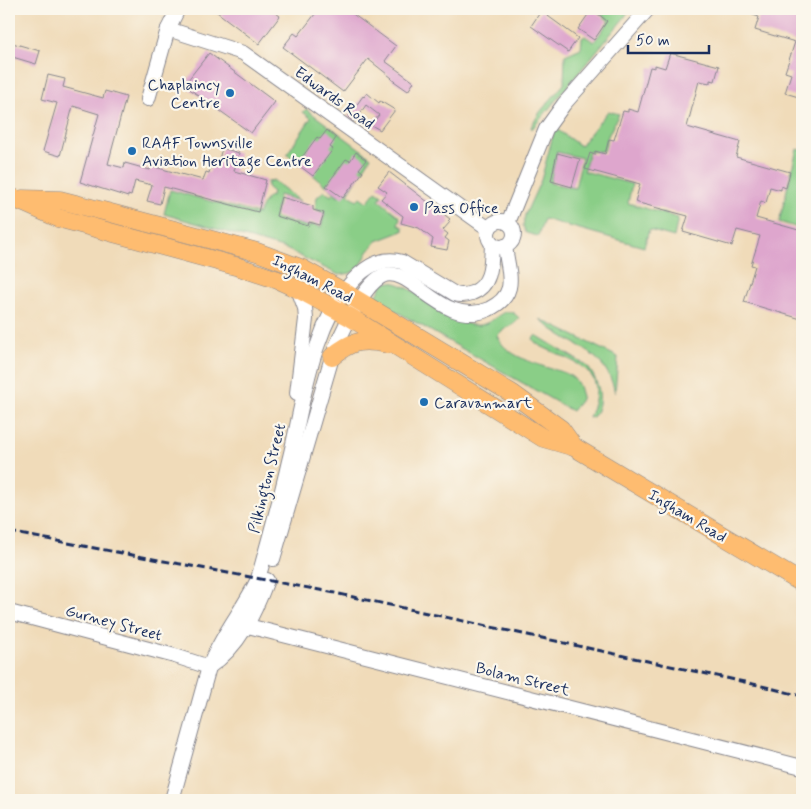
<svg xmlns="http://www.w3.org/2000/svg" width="811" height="809" font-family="Mynerve,sans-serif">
<rect width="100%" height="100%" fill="#fbf7ec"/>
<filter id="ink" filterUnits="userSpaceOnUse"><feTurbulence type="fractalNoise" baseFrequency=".02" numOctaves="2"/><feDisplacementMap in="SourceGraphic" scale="10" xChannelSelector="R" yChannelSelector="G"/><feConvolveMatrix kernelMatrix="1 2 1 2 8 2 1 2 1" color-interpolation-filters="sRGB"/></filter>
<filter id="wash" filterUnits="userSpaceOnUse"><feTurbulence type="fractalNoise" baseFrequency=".0096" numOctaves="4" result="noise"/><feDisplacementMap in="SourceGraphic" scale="20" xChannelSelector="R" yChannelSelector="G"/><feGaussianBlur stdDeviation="1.12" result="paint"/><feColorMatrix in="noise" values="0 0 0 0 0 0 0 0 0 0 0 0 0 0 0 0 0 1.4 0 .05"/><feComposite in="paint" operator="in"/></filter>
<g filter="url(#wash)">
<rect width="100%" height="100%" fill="#f0dbb9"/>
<g fill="#8ace87" stroke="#527e72" fill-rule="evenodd">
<polygon points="597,9 630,9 624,18 532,129 531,127 540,112 564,84 565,55 581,48 582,38 585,36 594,42 609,21 596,10"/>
<polygon points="306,109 371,157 348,194 357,200 360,197 367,202 376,191 382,195 379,200 400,217 398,225 403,227 403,231 377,241 368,252 360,267 351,273 339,275 286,249 164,214 170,190 258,214 263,204 268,197 272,196 273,192 267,187 268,182 273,180 300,201 279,195 275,218 310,227 310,224 321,227 325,213 315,209 317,197 324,191 331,196 333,193 339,196 287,154 311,118 303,112"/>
<path d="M608,111L619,114L608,136L604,151L589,152L584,171L632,184L628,203L678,218L674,237L649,230L644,247L544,219L538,236L526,233L523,226L525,215L541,180L555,128L580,146ZM557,152L582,158L575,188L550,183Z"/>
<polygon points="797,149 802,150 802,229 779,222"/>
<path d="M391,282C419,287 440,319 472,325C495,329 503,299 519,318C514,327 503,327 497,336C505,354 528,361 545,367C556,371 568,371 576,381C580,386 580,391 582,396L580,401L572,411L378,301L376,297L383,283Z"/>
<path d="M540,319L618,357L615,393C606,348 569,347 540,319Z"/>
<path d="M536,335L587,366C599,381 605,401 593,417H589C609,373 583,366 549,350C543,347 536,345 533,339Z"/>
</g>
<g id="blocks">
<g fill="#dea6cd">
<polygon points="213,9 270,9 280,16 259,44"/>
<polygon points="319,9 346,9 396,46 385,61 414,82 408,91 391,79 392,78 368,59 343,92 283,47 294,33 298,36"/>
<polygon points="592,9 607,21 594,40 578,29"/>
<polygon points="741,9 802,9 802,98 785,93 791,74 785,72 795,42 755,30 759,17 741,11"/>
<polygon points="541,11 578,38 568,52 531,26"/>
<polygon points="9,42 40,51 36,64 9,56"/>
<polygon points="209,53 275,102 251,133 184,85"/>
<polygon points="670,53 719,66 715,81 710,80 710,83 699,81 687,127 740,142 736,157 790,172 786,188 781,186 781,190 770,187 766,203 761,201 756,218 802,231 802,314 801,319 744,302 755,266 751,265 760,236 737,230 732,246 683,232 688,216 635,202 640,184 585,169 590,153 595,155 595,151 605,154 609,139 614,140 623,111 628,112 628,109 638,112 650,67 655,68 655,65 665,68"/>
<polygon points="48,75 65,79 63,87 103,98 105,91 126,97 108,164 124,168 125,163 150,170 151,166 203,180 206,172 209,173 211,166 217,167 222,148 239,153 234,171 266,180 258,212 164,187 160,204 147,201 152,185 135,181 131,196 128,195 128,197 80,182 99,114 73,106 60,156 43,151 57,103 42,99"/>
<polygon points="367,93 379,103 380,101 395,110 380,130 371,125 379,115 366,105 354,122 348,117 363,96 364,97"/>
<polygon points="327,130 336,138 330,147 333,149 313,176 297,164 317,137 320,139"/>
<polygon points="356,152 366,160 359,169 363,172 343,198 326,186 346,159 350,161"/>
<polygon points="557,153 580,159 572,187 551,181"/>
<polygon points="389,172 450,219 448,221 450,222 443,230 448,234 445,238 449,241 447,250 431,247 433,239 419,228 401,223 403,216 381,199 387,192 378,186"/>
<polygon points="281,197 313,206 313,210 324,213 320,225 309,222 308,226 276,216"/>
</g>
</g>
</g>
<g filter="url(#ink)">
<use href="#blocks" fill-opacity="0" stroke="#86858c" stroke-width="1"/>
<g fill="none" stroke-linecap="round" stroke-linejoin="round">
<defs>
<g id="minor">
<polyline points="168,29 243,53 489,229"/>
<polyline points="148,99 168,29 178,9"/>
<circle cx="501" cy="234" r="13"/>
<polyline points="508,223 546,129 564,104 648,9"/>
<polyline points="297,393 306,319 305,308 298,289"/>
<path d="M273,559L332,357C340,336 362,286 382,276C411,263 442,330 489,309C520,294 508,273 505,246"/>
<polyline points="9,612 175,656 209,667"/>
<polyline points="240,620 248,626 802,767"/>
<path d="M209,667C240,646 254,614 267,580"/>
<path d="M172,800L209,667C221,635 244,609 258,579C269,540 280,501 289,461C299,423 304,381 318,344C329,311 360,250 402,262L455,294C461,296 466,295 472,293C493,285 491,261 492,243"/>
</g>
<g id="major">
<polyline points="13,198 58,218 239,267 278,280 298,289 350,317 543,438 574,447 802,583"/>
<polyline points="22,199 60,200 107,212 257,252 303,269 344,292 513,394 561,429 574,447"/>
<path d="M332,357C351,340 363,339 387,344"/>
</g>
</defs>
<use href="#minor" stroke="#86858c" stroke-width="16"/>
<use href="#major" stroke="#86858c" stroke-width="19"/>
<use href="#minor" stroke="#fff" stroke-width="14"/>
<use href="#major" stroke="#febc70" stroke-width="18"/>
<polyline stroke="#1b2f5e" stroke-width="3" stroke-dasharray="8 4" stroke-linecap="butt" points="9,532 330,592 758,685 802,696"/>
</g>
</g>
<g fill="#1f6fb2" stroke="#fbf7ec" stroke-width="2">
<circle cx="230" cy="93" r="5"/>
<circle cx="132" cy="151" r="5"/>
<circle cx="414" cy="207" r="5"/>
<circle cx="424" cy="402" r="5"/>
</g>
<g text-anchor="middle" stroke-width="4.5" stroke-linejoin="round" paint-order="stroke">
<g font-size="16" fill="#1b2f5e" stroke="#fbf7ec" text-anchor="start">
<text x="220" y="90" text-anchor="end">Chaplaincy<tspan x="220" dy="18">Centre</tspan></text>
<text x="142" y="148">RAAF Townsville<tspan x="142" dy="18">Aviation Heritage Centre</tspan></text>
<text x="424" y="213">Pass Office</text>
<text x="434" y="408">Caravanmart</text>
</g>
<g font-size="16" fill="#1b2f5e" stroke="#fbf7ec">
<text transform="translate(335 97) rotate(36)" y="6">Edwards Road</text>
<text transform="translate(313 278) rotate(27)" y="6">Ingham Road</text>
<text transform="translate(266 478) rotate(-76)" y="6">Pilkington Street</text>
<text transform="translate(688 515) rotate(31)" y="6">Ingham Road</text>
<text transform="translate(114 622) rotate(15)" y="6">Gurney Street</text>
<text transform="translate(523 678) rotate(14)" y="6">Bolam Street</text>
</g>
</g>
<rect width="811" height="809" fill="none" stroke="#fbf7ec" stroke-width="30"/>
<path d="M628 45v8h81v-8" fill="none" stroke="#1b2f5e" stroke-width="2.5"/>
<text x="636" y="45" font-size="15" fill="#1b2f5e" stroke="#fbf7ec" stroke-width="4" paint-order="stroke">50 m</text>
</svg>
